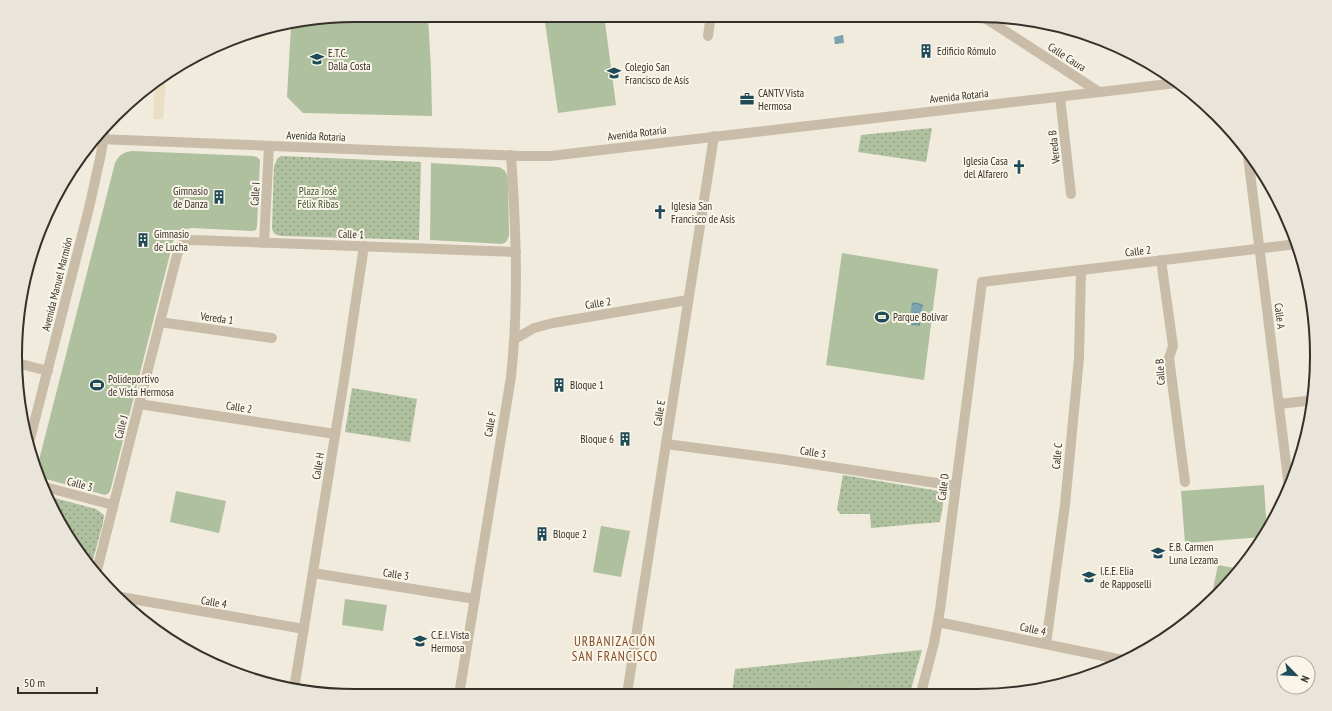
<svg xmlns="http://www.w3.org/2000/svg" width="1332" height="711" font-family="'PT Sans Narrow',sans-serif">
<defs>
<pattern id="green-dots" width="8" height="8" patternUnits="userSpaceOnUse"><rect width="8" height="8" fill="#aec09d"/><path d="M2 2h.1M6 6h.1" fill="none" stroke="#8e9c80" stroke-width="1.8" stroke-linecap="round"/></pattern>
<pattern id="water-waves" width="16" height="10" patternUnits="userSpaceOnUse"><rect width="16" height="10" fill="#7ca3ae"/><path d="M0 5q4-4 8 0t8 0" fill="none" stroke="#66858e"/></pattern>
</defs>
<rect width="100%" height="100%" fill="#f1ebdd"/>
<g fill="url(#green-dots)">
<polygon points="932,128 926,162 858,152 861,135"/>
<path d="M281,156L421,162L419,240L284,236C278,236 273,235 272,228L274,166L277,159Z"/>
<polygon points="352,388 417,399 410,442 345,432"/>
<polygon points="843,475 945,492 940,522 871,528 870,514 840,514 837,509"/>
<polygon points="47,496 96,509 104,515 103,523 91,567"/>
<polygon points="922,650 910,693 732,694 735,669"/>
</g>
<g fill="#aec09d">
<polygon points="356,15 428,15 431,70 432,116 303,113 287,97 291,26"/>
<polygon points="544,15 604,15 616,105 558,113"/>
<path d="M132,151L252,156L257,157L260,160L257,226L256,230L252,231L192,228L179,230L175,236L173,242L111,488L109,493L105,495L46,479L41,476L37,468L115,163C119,155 123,152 132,151Z"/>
<path d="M431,163L498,167C505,169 507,173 508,179L509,236L506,242L502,244L430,240Z"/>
<polygon points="842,253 938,269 924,380 826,365"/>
<polygon points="1264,485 1267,532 1263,537 1185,543 1181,491"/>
<polygon points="176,491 226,501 219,533 170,522"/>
<polygon points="601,526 630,531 621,577 593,572"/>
<polygon points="1218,565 1240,569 1232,580 1211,599"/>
<polygon points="345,599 387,605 383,631 342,625"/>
<polygon points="812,679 861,683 860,694 811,694"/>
</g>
<polygon fill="#e9dfc4" points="166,76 163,119 153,119 155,86 148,86"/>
<g fill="url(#water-waves)">
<polygon points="843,35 844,43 835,44 834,37"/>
<polygon points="912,302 923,304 920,326 909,325"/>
</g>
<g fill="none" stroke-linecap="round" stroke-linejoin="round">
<g stroke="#c9bda9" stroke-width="10">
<polyline points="982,16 1099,92"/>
<polyline points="708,36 711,15"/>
<polyline points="1060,97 1071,194"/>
<polyline points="98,139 521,156 550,156 1177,83"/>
<polyline points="1247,148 1289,487"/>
<polyline points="264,243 269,146"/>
<polyline points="1161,260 1173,346 1169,358 1185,482"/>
<polyline points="160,322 272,338"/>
<polyline points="515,339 534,328 553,323 688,300"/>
<polyline points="17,363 48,371"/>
<polyline points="139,404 335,434"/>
<polyline points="1279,404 1314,400"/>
<polyline points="30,439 89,208 101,154 104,133"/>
<polyline points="666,444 780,459 956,486"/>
<polyline points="41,486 113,505"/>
<polyline points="313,573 475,599"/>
<path d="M96,574L177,255C179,247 183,240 192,240L516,252"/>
<polyline points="121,597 304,629"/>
<polyline points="938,622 1123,660"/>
<polyline points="1046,644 1065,505 1079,358 1081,270"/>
<polyline points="294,689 344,380 364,246"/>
<polyline points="921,693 934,643 940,610 982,282 1297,244"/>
<polyline points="627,694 714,136"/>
<path d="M459,695L511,377C519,303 516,229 511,155"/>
</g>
</g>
<defs>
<symbol id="building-bare" viewBox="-9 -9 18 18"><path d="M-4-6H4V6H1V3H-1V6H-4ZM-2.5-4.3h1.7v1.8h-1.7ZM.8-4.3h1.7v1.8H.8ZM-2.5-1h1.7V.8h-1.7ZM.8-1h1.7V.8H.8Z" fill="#1f4a57" stroke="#f9f5e9" stroke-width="2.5" paint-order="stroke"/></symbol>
<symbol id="university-bare" viewBox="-9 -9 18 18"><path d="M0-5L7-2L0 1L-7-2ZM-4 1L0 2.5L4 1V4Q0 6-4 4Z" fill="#1f4a57" stroke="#f9f5e9" stroke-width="2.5" paint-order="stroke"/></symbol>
<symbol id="school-bare" viewBox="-9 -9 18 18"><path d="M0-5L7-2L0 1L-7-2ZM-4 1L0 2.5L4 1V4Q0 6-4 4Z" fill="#1f4a57" stroke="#f9f5e9" stroke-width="2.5" paint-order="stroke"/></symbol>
<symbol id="office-bare" viewBox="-9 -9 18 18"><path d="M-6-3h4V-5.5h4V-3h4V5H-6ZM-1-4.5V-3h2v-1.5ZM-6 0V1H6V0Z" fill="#1f4a57" stroke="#f9f5e9" stroke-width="2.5" paint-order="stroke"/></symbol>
<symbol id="church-bare" viewBox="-9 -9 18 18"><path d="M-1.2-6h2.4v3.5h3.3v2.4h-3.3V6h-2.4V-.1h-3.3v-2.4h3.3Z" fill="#1f4a57" stroke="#f9f5e9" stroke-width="2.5" paint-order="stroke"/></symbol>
<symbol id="stadium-bare" viewBox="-9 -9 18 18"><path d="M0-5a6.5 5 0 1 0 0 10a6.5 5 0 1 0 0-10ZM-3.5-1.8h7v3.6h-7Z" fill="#1f4a57" stroke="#f9f5e9" stroke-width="2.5" paint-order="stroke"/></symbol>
</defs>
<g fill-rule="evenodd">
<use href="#building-bare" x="916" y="41" width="20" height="20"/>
<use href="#university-bare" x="307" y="49" width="20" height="20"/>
<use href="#school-bare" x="604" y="63" width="20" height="20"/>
<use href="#office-bare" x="737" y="89" width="20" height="20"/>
<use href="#church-bare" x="1009" y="157" width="20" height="20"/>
<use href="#building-bare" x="209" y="187" width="20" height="20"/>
<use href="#church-bare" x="650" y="202" width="20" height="20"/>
<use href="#building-bare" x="133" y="230" width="20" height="20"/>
<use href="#stadium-bare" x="872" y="307" width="20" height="20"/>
<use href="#stadium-bare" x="87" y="375" width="20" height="20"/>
<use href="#building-bare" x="549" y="375" width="20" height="20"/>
<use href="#building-bare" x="615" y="429" width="20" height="20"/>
<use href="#building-bare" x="532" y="524" width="20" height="20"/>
<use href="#school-bare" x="1148" y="543" width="20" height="20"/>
<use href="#university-bare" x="1079" y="567" width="20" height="20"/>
<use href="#school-bare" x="410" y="631" width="20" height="20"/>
</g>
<g text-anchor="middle" stroke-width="4" stroke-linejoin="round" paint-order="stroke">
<g font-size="11" fill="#372f29" stroke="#f9f5e9" text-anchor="start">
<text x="937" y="55">Edificio Rómulo</text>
<text x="328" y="57">E.T.C.<tspan x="328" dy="13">Dalla Costa</tspan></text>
<text x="625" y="71">Colegio San<tspan x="625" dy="13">Francisco de Asís</tspan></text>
<text x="758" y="97">CANTV Vista<tspan x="758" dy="13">Hermosa</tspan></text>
<text x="1008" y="165" text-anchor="end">Iglesia Casa<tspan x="1008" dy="13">del Alfarero</tspan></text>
<text x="208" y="195" text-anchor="end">Gimnasio<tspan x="208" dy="13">de Danza</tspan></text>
<text x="671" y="210">Iglesia San<tspan x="671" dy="13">Francisco de Asís</tspan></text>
<text x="154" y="238">Gimnasio<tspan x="154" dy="13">de Lucha</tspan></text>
<text x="893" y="321">Parque Bolívar</text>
<text x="108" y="383">Polideportivo<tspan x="108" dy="13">de Vista Hermosa</tspan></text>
<text x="570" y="389">Bloque 1</text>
<text x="614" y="443" text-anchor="end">Bloque 6</text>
<text x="553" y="538">Bloque 2</text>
<text x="1169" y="551">E.B. Carmen<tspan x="1169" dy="13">Luna Lezama</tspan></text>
<text x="1100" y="575">I.E.E. Elia<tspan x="1100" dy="13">de Rapposelli</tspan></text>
<text x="431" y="639">C.E.I. Vista<tspan x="431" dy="13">Hermosa</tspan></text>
</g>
<g font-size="11" fill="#372f29" stroke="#f9f5e9">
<text transform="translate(1067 57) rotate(33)" y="4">Calle Caura</text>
<text transform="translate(959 96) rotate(-6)" y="4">Avenida Rotaria</text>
<text transform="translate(637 133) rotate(-7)" y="4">Avenida Rotaria</text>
<text transform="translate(316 136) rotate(2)" y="4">Avenida Rotaria</text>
<text transform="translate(1054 147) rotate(-97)" y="4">Vereda B</text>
<text transform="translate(255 194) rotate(-87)" y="4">Calle I</text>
<text transform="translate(351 234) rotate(2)" y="4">Calle 1</text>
<text transform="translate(1138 251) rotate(-7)" y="4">Calle 2</text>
<text transform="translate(57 284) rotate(-76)" y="4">Avenida Manuel Marmión</text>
<text transform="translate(598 303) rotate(-9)" y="4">Calle 2</text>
<text transform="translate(1280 316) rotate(83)" y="4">Calle A</text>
<text transform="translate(217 318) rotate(8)" y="4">Vereda 1</text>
<text transform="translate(1160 372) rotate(-93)" y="4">Calle B</text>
<text transform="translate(239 407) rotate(9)" y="4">Calle 2</text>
<text transform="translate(659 413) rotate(-81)" y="4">Calle E</text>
<text transform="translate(490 424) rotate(-80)" y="4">Calle F</text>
<text transform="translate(121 427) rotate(-76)" y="4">Calle J</text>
<text transform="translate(813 452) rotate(9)" y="4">Calle 3</text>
<text transform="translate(1057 456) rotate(-85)" y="4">Calle C</text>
<text transform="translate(318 466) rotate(-81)" y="4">Calle H</text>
<text transform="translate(80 484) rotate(15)" y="4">Calle 3</text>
<text transform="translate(943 487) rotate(-83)" y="4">Calle D</text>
<text transform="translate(396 574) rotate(9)" y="4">Calle 3</text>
<text transform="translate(214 602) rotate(10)" y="4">Calle 4</text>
<text transform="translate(1033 629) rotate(12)" y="4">Calle 4</text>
</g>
<g font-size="11" fill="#3f542d" stroke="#f9f5e9">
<text x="318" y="195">Plaza José<tspan x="318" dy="13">Félix Ribas</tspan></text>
</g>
<g font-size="13" letter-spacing="1" fill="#834b24" stroke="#f9f5e9">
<text x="615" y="646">URBANIZACIÓN<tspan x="615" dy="15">SAN FRANCISCO</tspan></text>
</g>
</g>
<path d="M0 0H1332V711H0ZM355 22H977A333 333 0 0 1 1310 355V356A333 333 0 0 1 977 689H355A333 333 0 0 1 22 356V355A333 333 0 0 1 355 22Z" fill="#e9e5da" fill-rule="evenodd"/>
<path fill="none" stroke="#372f29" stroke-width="2" d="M355 22H977A333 333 0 0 1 1310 355V356A333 333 0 0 1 977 689H355A333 333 0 0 1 22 356V355A333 333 0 0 1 355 22Z"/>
<g transform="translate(1296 675) rotate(114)"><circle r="19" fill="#f9f5e9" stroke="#aba69c"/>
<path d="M0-3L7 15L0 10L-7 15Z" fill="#1f4a57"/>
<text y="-6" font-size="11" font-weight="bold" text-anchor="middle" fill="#372f29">N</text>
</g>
<path d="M18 687v6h79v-6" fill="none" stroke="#372f29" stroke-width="2"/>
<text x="24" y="687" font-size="12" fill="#372f29" stroke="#f9f5e9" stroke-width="3" paint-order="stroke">50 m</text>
</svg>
